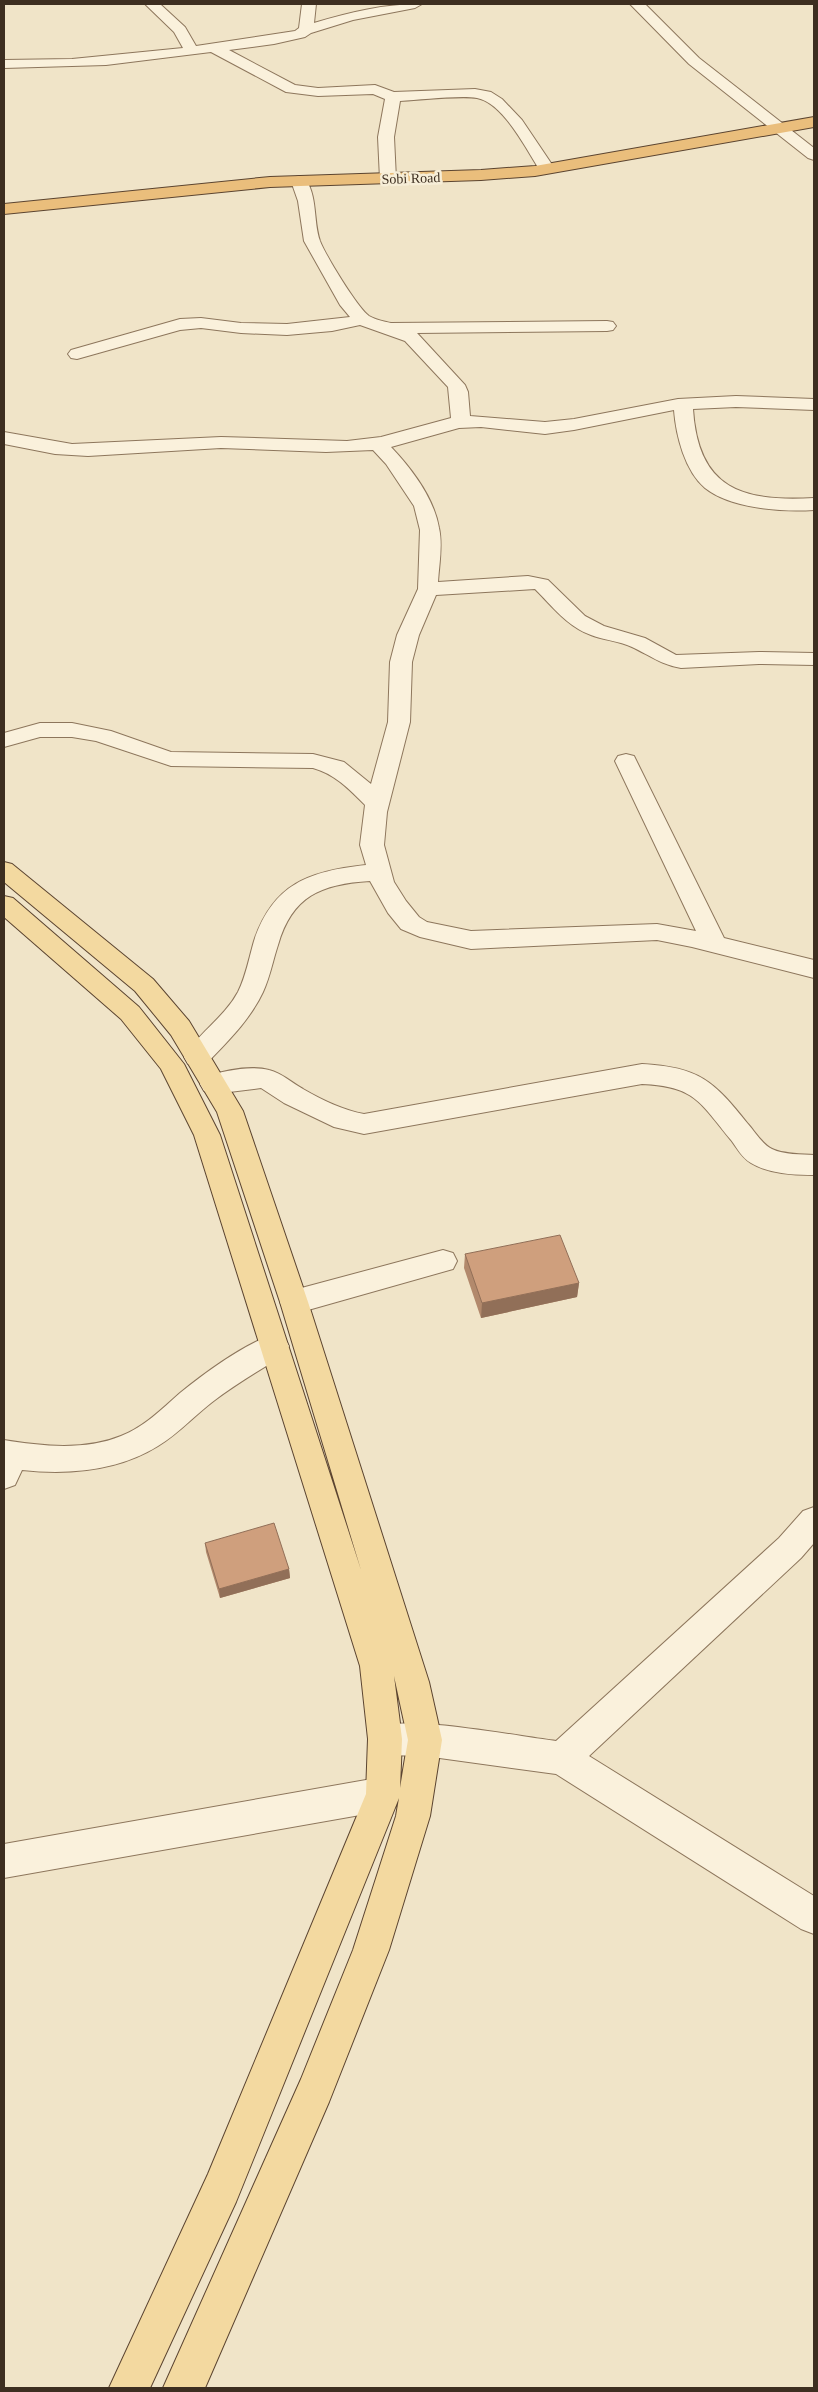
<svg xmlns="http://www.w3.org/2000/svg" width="818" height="2392" viewBox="0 0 818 2392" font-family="Georgia,serif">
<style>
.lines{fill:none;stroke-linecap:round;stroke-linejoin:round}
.minor-casing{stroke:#8d765c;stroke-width:2}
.primary-casing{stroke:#5b4430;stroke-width:2}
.trunk-casing{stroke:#5b4430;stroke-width:2}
.minor{fill:#faf1dc;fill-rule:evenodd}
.primary{fill:#f3d9a0;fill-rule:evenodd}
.trunk{fill:#eabe7c;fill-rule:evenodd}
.wall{fill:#b2896c}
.shaded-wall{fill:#916f58}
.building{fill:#cf9f7d;stroke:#916f58}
.labels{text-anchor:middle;stroke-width:5;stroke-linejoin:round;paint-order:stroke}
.far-street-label{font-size:14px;fill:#3d2e20;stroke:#f7eed8}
</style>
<rect width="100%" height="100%" fill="#f0e4c8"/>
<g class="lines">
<g class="minor-casing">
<path id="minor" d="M 145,4 L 160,4 L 185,27 L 196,46 L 295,31 L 299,28 L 302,4 L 316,4 L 314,23 C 350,12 384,4 422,4 L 415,8 L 353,20 L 311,33 L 305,37 L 274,44 L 229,50 L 295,85 L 318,88 L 375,85 L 394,92 L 475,89 L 491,92 L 502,99 L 522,120 L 555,169 L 553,172 L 541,172 C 527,151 504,103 477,98 C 460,95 420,100 400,101 L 394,137 L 396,179 L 394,182 L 382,182 L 380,179 L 378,137 L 385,99 L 373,94 L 318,96 L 286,92 L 211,52 L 106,65 L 4,68 L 4,60 L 72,59 L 183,48 L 174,32 Z
M 630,4 L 645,4 L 699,58 L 814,148 L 814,160 L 808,158 L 689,64 Z
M 299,176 L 305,178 C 318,197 313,221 320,241 C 326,256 357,307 369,316 C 376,320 383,321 391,323 L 607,321 L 613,322 L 616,326 L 613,330 L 607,331 L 417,333 L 465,385 L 468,392 L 470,416 L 545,422 L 574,419 L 678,399 L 736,396 L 814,399 L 814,410 L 736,407 L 693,409 C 698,489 742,502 814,498 L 814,510 C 783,512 731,509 705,488 C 685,471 676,436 674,410 L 574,430 L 545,434 L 481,427 L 459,428 L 391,447 C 411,468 434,498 439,528 C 443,545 439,565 438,582 L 528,576 L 548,580 L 585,616 L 604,626 L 645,638 L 676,655 L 759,652 L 814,653 L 814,665 L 759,664 L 681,668 C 662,665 649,655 632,647 C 619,641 604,640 591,635 C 568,627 552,606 535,589 L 436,595 L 419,635 L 412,662 L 410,722 L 387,812 L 384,845 L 394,882 L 406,901 L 419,917 L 427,922 L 471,931 L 657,924 L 696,931 L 615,761 L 618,756 L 626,754 L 634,756 L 724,938 L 814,960 L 814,978 L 692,947 L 657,940 L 471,949 L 420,937 L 401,929 L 388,913 L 370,881 C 321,884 292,896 278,945 C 273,960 270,977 263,992 C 250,1020 227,1042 206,1064 L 197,1066 L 188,1064 L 184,1057 C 198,1033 224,1018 238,992 C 246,976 249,958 254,941 C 273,884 309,871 366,865 L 360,845 L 365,805 C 349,789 335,774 313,768 L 171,766 L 96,741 L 72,737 L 40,737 L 4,747 L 4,733 L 40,723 L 72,723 L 111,731 L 171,752 L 313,754 L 344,762 L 371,784 L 388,722 L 390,662 L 397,635 L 418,589 L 420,530 L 414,506 L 386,464 L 373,450 L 326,452 L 221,448 L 88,456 L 55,454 L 4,444 L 4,432 L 72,444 L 221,437 L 347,441 L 381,437 L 451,418 L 448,387 L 405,341 L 360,325 L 332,331 L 287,335 L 241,333 L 201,328 L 180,330 L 77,359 L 71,358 L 68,354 L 71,350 L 180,319 L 201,318 L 241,323 L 287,324 L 350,317 L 340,305 L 304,241 L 298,201 L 291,181 L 293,178 Z
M 642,1064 C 699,1067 714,1081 748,1124 C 755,1132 762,1144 772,1149 C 784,1155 801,1154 814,1155 L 814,1175 C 794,1175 769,1174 751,1163 C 742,1158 737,1148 731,1140 C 700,1102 694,1086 642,1084 L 364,1134 L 334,1127 L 284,1103 L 261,1088 L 213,1094 L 204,1091 L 200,1084 L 204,1077 C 223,1071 250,1065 269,1070 C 282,1073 292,1083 303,1089 C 322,1100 343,1110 364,1114 Z
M 443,1250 L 453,1253 L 457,1261 L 453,1269 L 294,1314 L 284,1310 L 280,1302 L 284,1294 L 294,1290 Z
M 274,1334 L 284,1337 L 289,1346 L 284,1355 C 260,1370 234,1385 211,1403 C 193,1417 178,1434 158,1446 C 118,1471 68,1475 22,1470 L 15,1485 L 4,1489 L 4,1440 C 41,1446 85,1451 121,1436 C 144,1427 162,1409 180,1393 C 206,1372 243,1345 274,1334 Z
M 814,1507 L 814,1543 L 801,1558 L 589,1756 L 814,1896 L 814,1934 L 801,1929 L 556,1774 L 425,1756 L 385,1755 L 373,1750 L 368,1739 L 373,1728 C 408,1714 514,1736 556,1741 L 779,1538 L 803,1511 Z
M 383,1777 L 395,1782 L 400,1794 L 395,1806 L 383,1811 L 4,1878 L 4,1844 Z"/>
</g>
<g class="primary-casing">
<path id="primary" d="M 4,862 L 12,864 L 153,979 L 189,1021 L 243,1111 L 308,1302 L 429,1682 L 442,1740 L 430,1816 L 389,1950 L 329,2102 L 205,2388 L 163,2388 L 301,2079 L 353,1950 L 396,1816 L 399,1798 L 236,2202 L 150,2388 L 109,2388 L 208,2174 L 366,1794 L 368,1739 L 360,1666 L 194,1135 L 161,1069 L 121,1019 L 4,917 L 4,896 L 13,898 L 139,1007 L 184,1064 L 220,1135 L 361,1570 L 280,1302 L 217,1112 L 171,1035 L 135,991 L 4,882 ZM 394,1676 L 408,1740 L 400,1788 L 402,1739 Z"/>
</g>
<g class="trunk-casing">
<path id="trunk" d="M 814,117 L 814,127 L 535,176 L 481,180 L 270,187 L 4,214 L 4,204 L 270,177 L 481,170 L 535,166 Z"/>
</g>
<use href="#minor" class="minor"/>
<use href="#primary" class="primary"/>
<use href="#trunk" class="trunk"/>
</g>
<path class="wall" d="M 465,1254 L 579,1283 L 577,1297 L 481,1318 L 464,1268 Z
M 205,1543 L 289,1569 L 290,1578 L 220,1598 L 206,1552 Z"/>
<path class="shaded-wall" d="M 579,1283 L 577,1297 L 481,1318 L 482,1303 Z
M 289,1569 L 290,1578 L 220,1598 L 219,1589 Z"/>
<path class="building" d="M 560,1235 L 579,1283 L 482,1303 L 465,1254 Z
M 274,1523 L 289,1569 L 219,1589 L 205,1543 Z"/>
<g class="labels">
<g class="far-street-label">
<text transform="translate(411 178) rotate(-2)" y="5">Sobi Road</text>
</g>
</g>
<rect width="818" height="2392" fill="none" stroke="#3d2e20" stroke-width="10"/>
</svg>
